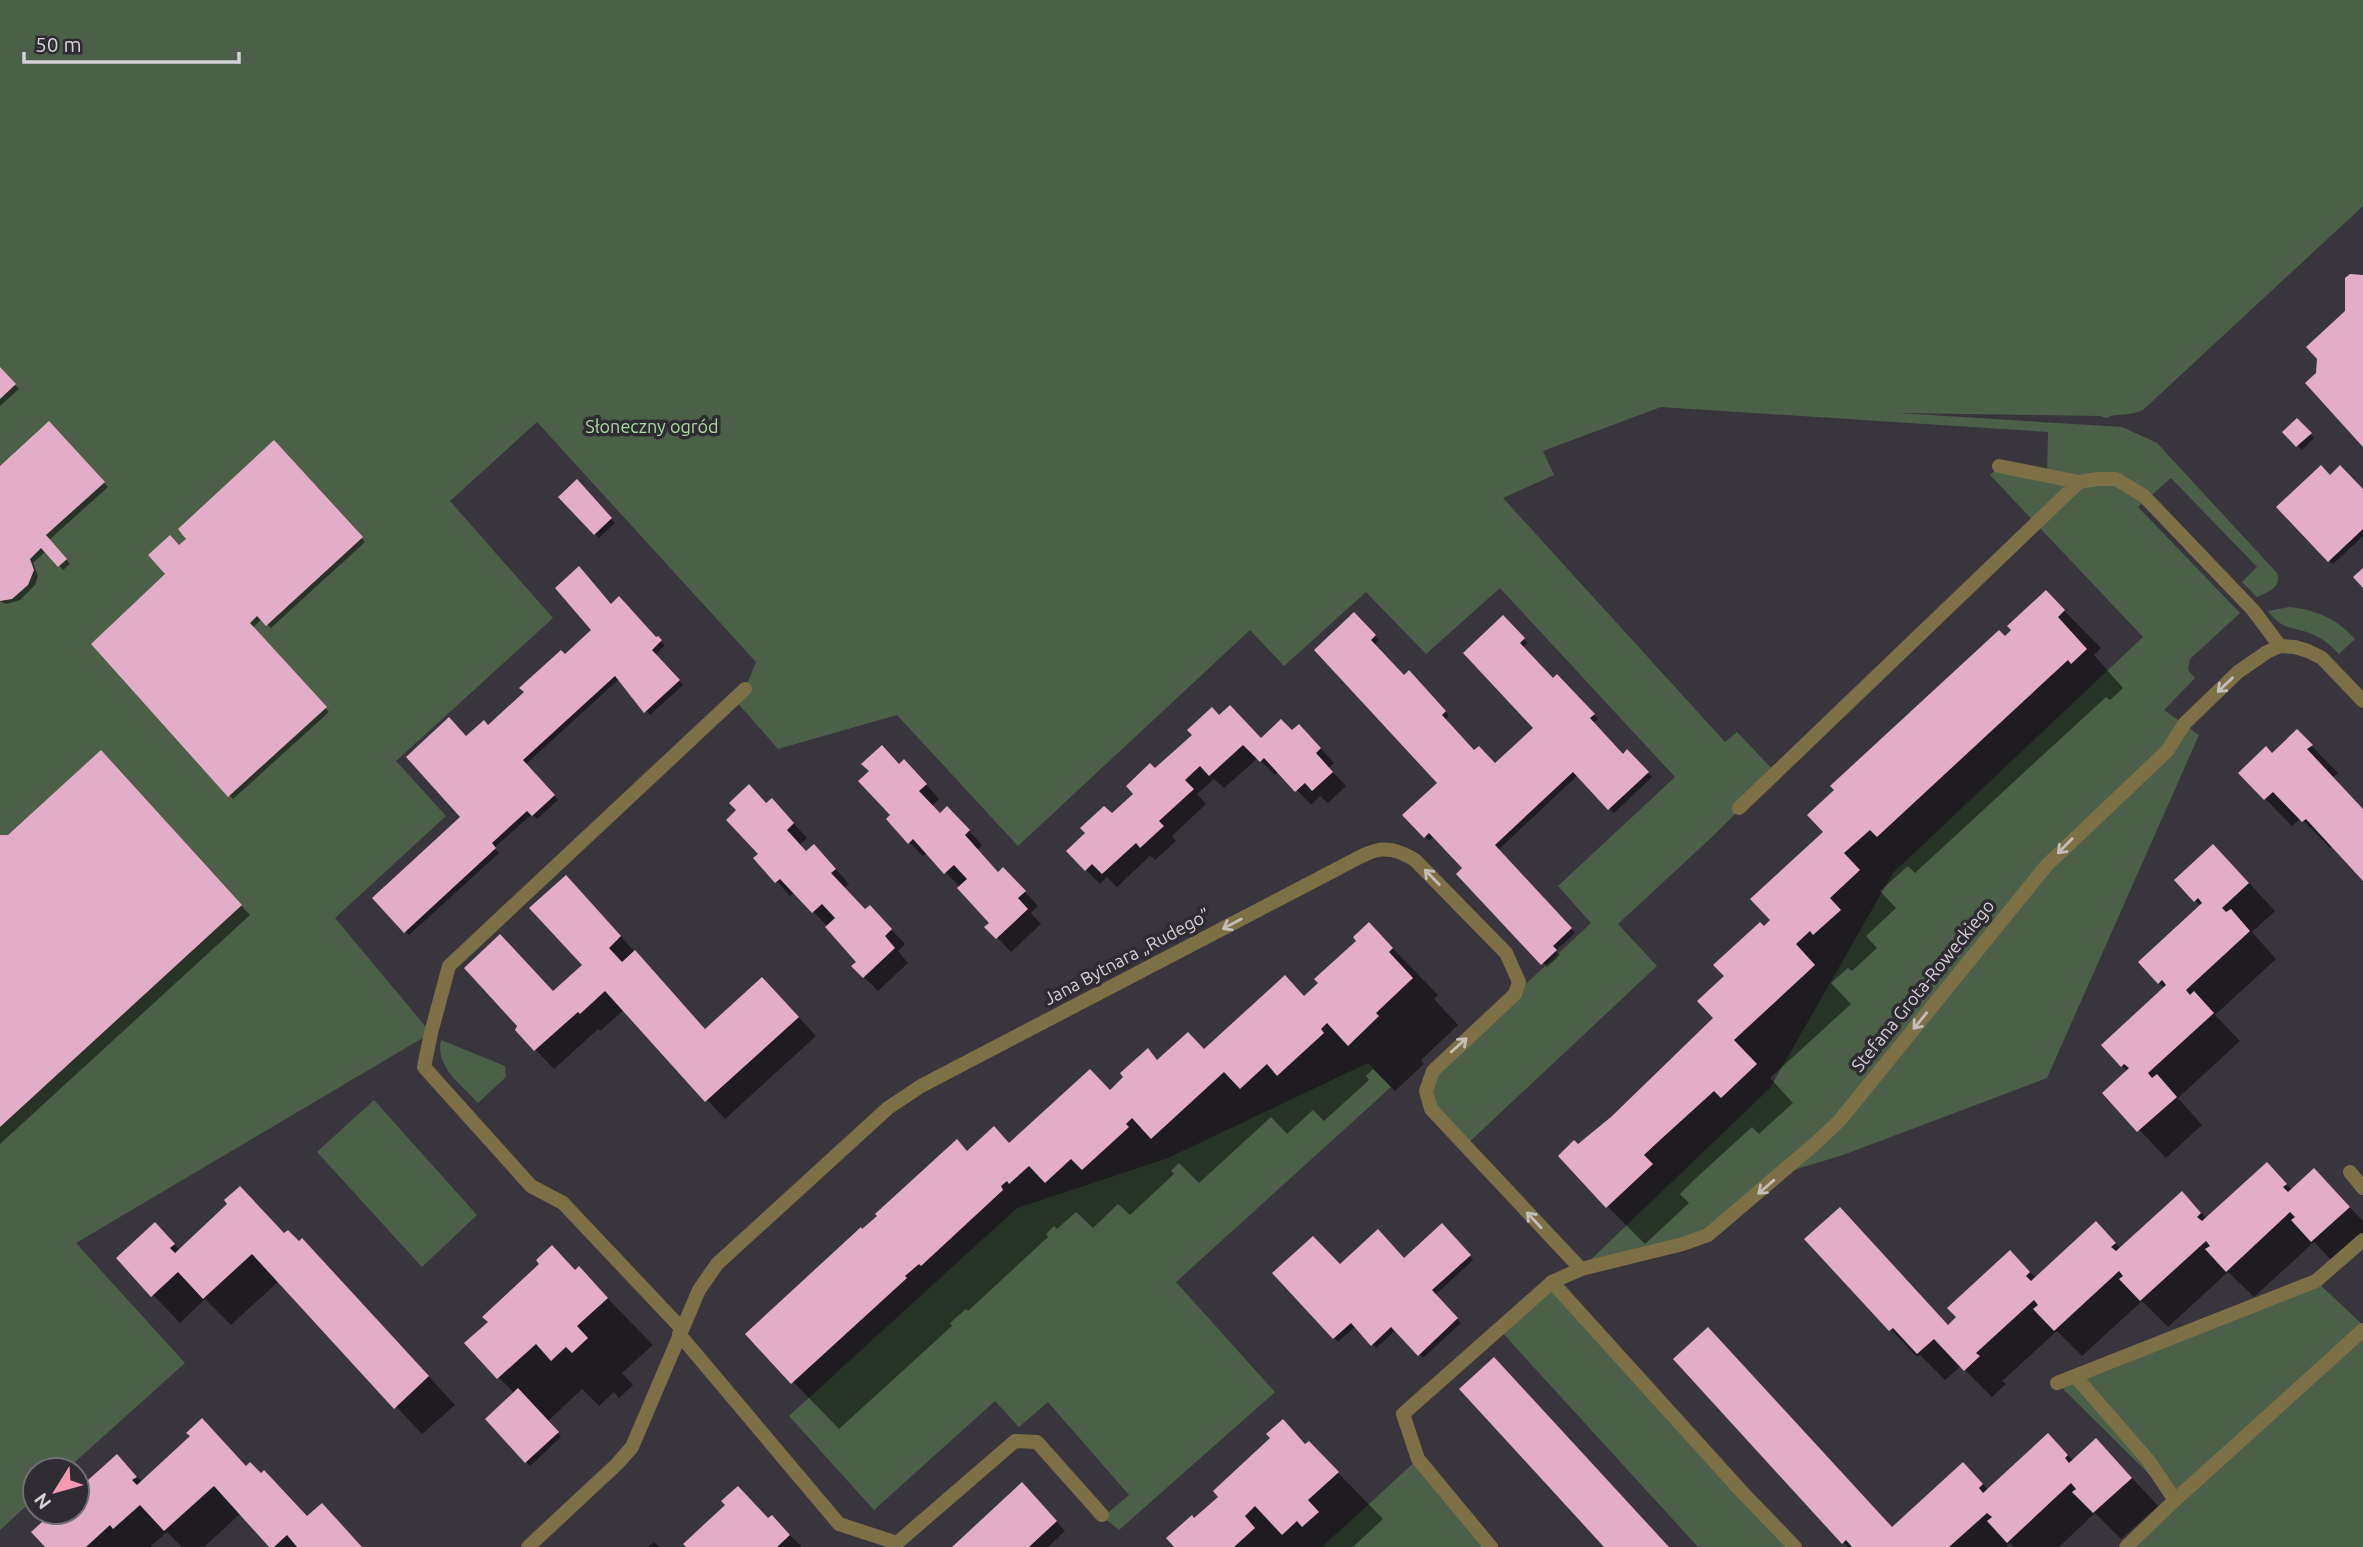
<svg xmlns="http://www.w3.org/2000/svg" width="2363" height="1547" viewBox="0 0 2363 1547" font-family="Ubuntu,sans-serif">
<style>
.green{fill:#4c6049}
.shadow{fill:#0007}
.building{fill:#e3adc8}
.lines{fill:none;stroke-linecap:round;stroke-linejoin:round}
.lane{stroke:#7d7047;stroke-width:14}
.street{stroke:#7d7047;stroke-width:14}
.oneway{stroke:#c3beba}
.labels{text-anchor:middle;stroke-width:7;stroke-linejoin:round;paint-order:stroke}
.park-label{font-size:18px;fill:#a7dd9e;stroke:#2f2b32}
.street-label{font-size:18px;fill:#d4d2d7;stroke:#2f2b32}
</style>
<rect width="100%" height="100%" fill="#39353d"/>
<path class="green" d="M 0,0 L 2363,0 L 2363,206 L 2143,410 C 2129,417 2118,412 2106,418 L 2100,416 L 1897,413 L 2122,427 L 2157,443 L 2277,573 C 2282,588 2268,592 2257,597 L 2242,582 L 2257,567 L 2171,478 L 2138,507 L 2240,613 L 2190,659 L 2188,670 L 2195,678 L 2164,710 L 2199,735 L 2047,1078 L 1843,1155 L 1780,1174 L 1708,1235 L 1581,1269 L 1770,1088 L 1893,873 L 2143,637 L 1990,475 L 1999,466 L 2047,476 L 2048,432 L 1661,407 L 1543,451 L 1554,475 L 1503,498 L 1725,742 L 1737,732 L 1776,773 L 1713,836 L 1618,924 L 1657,966 L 1465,1146 L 1431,1109 L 1433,1071 L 1591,923 L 1558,886 L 1675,777 L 1500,588 L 1426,654 L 1366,592 L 1284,666 L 1250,630 L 1018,846 L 897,715 L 778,749 L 734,699 L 745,689 L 756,662 L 537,422 L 450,501 L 553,618 L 396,761 L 446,816 L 335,918 L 431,1033 L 76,1243 L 185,1363 L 66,1470 L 35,1470 L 35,1498 L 0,1530 Z
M 2290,607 C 2317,610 2337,619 2355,639 L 2339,654 C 2331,646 2323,638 2312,634 C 2292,626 2283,631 2268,611 Z
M 441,1040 L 505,1066 L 506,1077 L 478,1103 C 461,1084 435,1067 441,1040 Z
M 1368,1063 L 1391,1087 L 1176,1282 L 1275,1392 L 1119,1530 L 1103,1517 L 1129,1495 L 1048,1402 L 1019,1427 L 995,1401 L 874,1510 L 789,1416 L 1017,1208 L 1168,1158 Z
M 374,1100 L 477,1215 L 422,1267 L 317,1152 Z
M 2316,1281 L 2363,1325 L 2363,1547 L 2126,1547 L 2175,1500 L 2057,1383 Z
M 1552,1282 L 1795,1547 L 1698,1547 L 1499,1329 Z
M 1418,1459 L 1491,1547 L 1322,1547 Z"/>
<path class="shadow" d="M 0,369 L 19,389 L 0,406 Z
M 2297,421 L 2314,438 L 2302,450 L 2285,432 Z
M 49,423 L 108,487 L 49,540 L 70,564 L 63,570 L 46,551 L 33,563 L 38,576 L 35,585 L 20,600 L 6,604 L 0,601 L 0,468 Z
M 274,442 L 365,542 L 271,628 L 262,619 L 252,628 L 329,712 L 233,799 L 93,644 L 168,574 L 179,547 Z
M 2331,477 L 2363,491 L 2363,536 L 2333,564 L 2279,507 Z
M 577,482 L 615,523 L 599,538 L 561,497 Z
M 2046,592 L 2101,648 L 2094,655 L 2123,688 L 2110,700 L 2106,697 L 1915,873 L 1908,866 L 1880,891 L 1896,908 L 1866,936 L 1877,948 L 1852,971 L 1848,968 L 1831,983 L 1851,1004 L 1770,1078 L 1793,1103 L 1759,1134 L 1752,1127 L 1696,1178 L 1680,1194 L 1689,1203 L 1645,1244 L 1607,1206 L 1578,1146 L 1613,1118 L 1716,1018 L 1726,977 L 1772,920 L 1825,832 Z
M 611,606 L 665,645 L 655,655 L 683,685 L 650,715 L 619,679 L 525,765 L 558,800 L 537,819 L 532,814 L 494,848 L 499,853 L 409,935 L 374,898 L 463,817 L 467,738 L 489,727 L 565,657 L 593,631 Z
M 1354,615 L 1379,640 L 1374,645 L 1404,677 L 1409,673 L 1449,716 L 1444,720 L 1474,753 L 1495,766 L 1536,729 L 1503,618 L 1527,643 L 1523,648 L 1553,680 L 1557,676 L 1598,719 L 1593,723 L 1623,756 L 1627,752 L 1652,777 L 1614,813 L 1578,775 L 1498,850 L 1575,933 L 1555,951 L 1560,955 L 1547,967 L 1459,874 L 1465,869 L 1434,836 L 1429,841 L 1405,815 L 1440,783 Z
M 1219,717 L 1261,740 L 1292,732 L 1313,740 L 1334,763 L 1329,768 L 1346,786 L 1328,803 L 1320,796 L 1311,805 L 1279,771 L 1275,775 L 1258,758 L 1224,788 L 1214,779 L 1197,794 L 1206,804 L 1172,836 L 1176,841 L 1155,860 L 1150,856 L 1117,887 L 1107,877 L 1100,884 L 1086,870 L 1111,815 L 1136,794 L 1155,771 Z
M 2297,731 L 2338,773 L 2333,777 L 2363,810 L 2363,879 L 2333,845 L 2330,848 L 2301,818 L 2292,826 L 2240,773 L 2272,755 Z
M 110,761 L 250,915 L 0,1144 L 0,837 L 9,837 Z
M 900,765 L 918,775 L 939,799 L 932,806 L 940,815 L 961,822 L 982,845 L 977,850 L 999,873 L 1017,883 L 1038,906 L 1031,913 L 1041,924 L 1011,952 L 987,927 L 992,923 L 960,887 L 927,853 L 923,856 L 909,842 L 892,815 Z
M 767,804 L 785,814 L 807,838 L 799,845 L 807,853 L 828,860 L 849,884 L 844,888 L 865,911 L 883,921 L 905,944 L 898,951 L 908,963 L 878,991 L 864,977 L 859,962 L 828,927 L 795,892 L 790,896 L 756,858 L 760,854 Z
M 2240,873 L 2275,911 L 2252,932 L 2276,959 L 2215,1015 L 2240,1041 L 2178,1098 L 2202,1125 L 2166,1158 L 2105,1093 L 2128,1072 L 2103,1045 L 2165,989 L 2140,962 L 2201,906 L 2176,880 Z
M 584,896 L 706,1030 L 781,998 L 816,1036 L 725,1119 L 624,1010 L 600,1031 L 598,1029 L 554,1069 L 517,1030 L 584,965 Z
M 1369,924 L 1438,995 L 1434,999 L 1458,1025 L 1421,1060 L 1424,1064 L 1395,1091 L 1373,1069 L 1366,1076 L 1369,1080 L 1324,1121 L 1313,1110 L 1287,1134 L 1271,1117 L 1199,1183 L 1179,1163 L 1171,1171 L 1174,1174 L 1130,1215 L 1118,1204 L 1093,1228 L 1076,1212 L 1057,1229 L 1054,1226 L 1046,1234 L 1048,1237 L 968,1311 L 966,1309 L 950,1323 L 952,1326 L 839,1429 L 747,1334 L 862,1231 L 968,1152 L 1010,1145 L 1110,1092 L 1126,1077 L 1158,1061 L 1204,1051 L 1304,998 L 1359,941 Z
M 2267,1164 L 2292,1190 L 2314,1170 L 2363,1221 L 2363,1247 L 2339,1268 L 2314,1242 L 2254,1297 L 2228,1272 L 2168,1327 L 2142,1301 L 2082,1356 L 2057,1331 L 2002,1381 L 2006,1384 L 1992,1397 L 1961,1366 L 1945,1380 L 1920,1355 L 1917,1357 L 1807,1239 L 1949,1326 L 2010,1253 L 2036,1278 L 2096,1223 L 2121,1249 L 2182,1193 L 2207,1219 Z
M 240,1188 L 285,1234 L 299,1244 L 302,1241 L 329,1268 L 455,1405 L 422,1434 L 279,1281 L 231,1325 L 205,1299 L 180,1323 L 118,1258 L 155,1225 L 180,1250 L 230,1204 Z
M 1442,1225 L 1473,1260 L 1435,1295 L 1461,1323 L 1423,1358 L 1396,1330 L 1376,1348 L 1356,1326 L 1338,1342 L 1275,1273 L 1404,1260 Z
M 579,1269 L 653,1345 L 622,1373 L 633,1385 L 619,1398 L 614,1392 L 599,1406 L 582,1389 L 547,1422 L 561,1437 L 530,1466 L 487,1420 L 515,1394 L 467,1344 Z
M 1708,1329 L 1893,1529 L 1963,1465 L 1989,1490 L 2048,1435 L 2074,1461 L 2123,1468 L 2158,1506 L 2121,1539 L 2095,1513 L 2059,1547 L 2014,1547 L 2010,1543 L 2006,1547 L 1848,1547 L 1675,1359 Z
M 202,1420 L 247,1467 L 308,1518 L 322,1505 L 362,1547 L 272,1547 L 241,1513 L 204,1547 L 182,1547 L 167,1532 L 150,1547 L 47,1547 L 56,1512 L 77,1512 L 77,1493 L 117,1456 L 142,1482 L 192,1437 Z
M 1283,1422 L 1307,1445 L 1309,1443 L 1383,1519 L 1353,1547 L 1175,1547 L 1195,1520 L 1220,1497 L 1272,1438 Z
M 1031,1493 L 1065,1531 L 1048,1547 L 954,1547 Z
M 772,1517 L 802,1547 L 689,1547 L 769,1519 Z
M 654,1542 L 659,1547 L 648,1547 Z"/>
<path class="building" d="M 2350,274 L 2363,275 L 2363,447 L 2305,383 L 2316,373 L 2317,359 L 2306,347 L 2345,311 L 2345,278 Z
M 0,367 L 16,384 L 0,399 Z
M 2297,418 L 2312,433 L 2296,447 L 2282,432 Z
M 49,421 L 105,482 L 46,535 L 67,559 L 58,567 L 41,548 L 30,559 L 34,570 L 28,585 L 12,599 L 0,601 L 0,466 Z
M 274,440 L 363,537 L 266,626 L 257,616 L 250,623 L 327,707 L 228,797 L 91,644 L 165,574 L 148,555 L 170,535 L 179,545 L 186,539 L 178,529 Z
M 2321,465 L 2330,475 L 2340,465 L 2363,489 L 2363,529 L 2328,562 L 2276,507 Z
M 577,479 L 612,518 L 594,535 L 558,497 Z
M 579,566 L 611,604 L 619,596 L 656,637 L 658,636 L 662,640 L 652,650 L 680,680 L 644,713 L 615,676 L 523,760 L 555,795 L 532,816 L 527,811 L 492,843 L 496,848 L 404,933 L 372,898 L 460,817 L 406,757 L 449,717 L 466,736 L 484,720 L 488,725 L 524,692 L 519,688 L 561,650 L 565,654 L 591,630 L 555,588 Z
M 2363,568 L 2363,588 L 2353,577 Z
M 2046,590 L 2065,610 L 2058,617 L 2087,649 L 2071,664 L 2068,660 L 1877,837 L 1870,830 L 1844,853 L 1860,870 L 1830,898 L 1841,910 L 1813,935 L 1810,931 L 1796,944 L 1815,965 L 1734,1040 L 1757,1064 L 1721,1098 L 1714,1091 L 1659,1141 L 1644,1155 L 1653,1164 L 1606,1208 L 1558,1156 L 1574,1140 L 1578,1144 L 1611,1117 L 1713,1018 L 1697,1001 L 1724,976 L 1713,965 L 1760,922 L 1764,926 L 1770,920 L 1750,899 L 1823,832 L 1807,815 L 1834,790 L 1830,786 L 1999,630 L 2005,636 L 2011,630 L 2007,626 Z
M 1354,612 L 1376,635 L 1371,640 L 1404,675 L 1409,670 L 1446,711 L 1442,715 L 1474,750 L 1479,746 L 1495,763 L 1533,728 L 1463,653 L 1503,615 L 1525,638 L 1520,643 L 1553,678 L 1557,674 L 1595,714 L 1590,718 L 1623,754 L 1627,749 L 1649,772 L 1608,810 L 1573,772 L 1495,845 L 1572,928 L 1553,946 L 1557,950 L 1541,965 L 1456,874 L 1462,868 L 1429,833 L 1424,838 L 1402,815 L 1437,783 L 1314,650 Z
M 1230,705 L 1261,738 L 1281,719 L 1292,730 L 1299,724 L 1321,748 L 1316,753 L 1333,772 L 1312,791 L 1305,783 L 1295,792 L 1264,758 L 1260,762 L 1243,745 L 1209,776 L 1200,766 L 1185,780 L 1194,789 L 1159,821 L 1164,826 L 1140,848 L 1136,843 L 1102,874 L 1092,864 L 1085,871 L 1066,851 L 1085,833 L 1080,828 L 1104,806 L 1112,813 L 1133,794 L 1126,786 L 1150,763 L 1155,768 L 1192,735 L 1187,730 L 1212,707 L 1219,715 Z
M 2297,729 L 2313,745 L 2307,749 L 2363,809 L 2363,881 L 2306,819 L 2302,822 L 2273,792 L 2264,800 L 2238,773 L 2266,746 L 2272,753 Z
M 882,745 L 899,764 L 904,759 L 927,784 L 919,791 L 940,813 L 947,806 L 970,830 L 965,835 L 998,872 L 1003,867 L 1026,891 L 1018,898 L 1028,909 L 996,939 L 984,927 L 989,923 L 957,888 L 967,879 L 954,865 L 944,874 L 913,839 L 908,844 L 886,819 L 890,815 L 858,781 L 869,771 L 861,764 Z
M 101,750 L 242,905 L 0,1127 L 0,835 L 8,835 Z
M 749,784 L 766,803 L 772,798 L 794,823 L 787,830 L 806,851 L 814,844 L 836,869 L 831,873 L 865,909 L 870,905 L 892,929 L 885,936 L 895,948 L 863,978 L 851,966 L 856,962 L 825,927 L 835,918 L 822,904 L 812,913 L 780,879 L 775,883 L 753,858 L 758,854 L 726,820 L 736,810 L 729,803 Z
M 2213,844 L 2249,883 L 2222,908 L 2226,912 L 2231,909 L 2250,931 L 2186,990 L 2190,995 L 2194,991 L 2214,1013 L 2148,1073 L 2152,1078 L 2157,1074 L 2177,1097 L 2137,1132 L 2102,1093 L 2129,1068 L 2124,1064 L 2121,1067 L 2101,1045 L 2166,985 L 2162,980 L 2158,984 L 2138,962 L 2202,903 L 2198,898 L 2194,902 L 2174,880 Z
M 566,875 L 621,936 L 609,948 L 622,962 L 635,950 L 705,1029 L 762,977 L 799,1017 L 705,1102 L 605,991 L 580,1014 L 578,1012 L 534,1051 L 515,1030 L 517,1026 L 464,968 L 500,934 L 553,991 L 582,965 L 529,908 Z
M 1369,922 L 1393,948 L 1389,952 L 1413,978 L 1376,1013 L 1379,1016 L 1348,1046 L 1327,1023 L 1321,1029 L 1324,1033 L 1277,1076 L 1267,1064 L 1240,1089 L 1224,1072 L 1151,1139 L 1132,1118 L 1126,1124 L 1129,1127 L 1082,1170 L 1071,1159 L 1045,1183 L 1029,1166 L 1009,1184 L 1007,1181 L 1001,1186 L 1003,1190 L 921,1266 L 919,1264 L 905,1276 L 907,1278 L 791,1384 L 745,1334 L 861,1227 L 862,1229 L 877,1216 L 875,1214 L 957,1139 L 967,1151 L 994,1126 L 1009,1143 L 1090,1069 L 1110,1090 L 1123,1077 L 1120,1073 L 1148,1048 L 1157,1060 L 1188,1032 L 1204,1049 L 1285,975 L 1304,996 L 1318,983 L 1314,979 L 1356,941 L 1353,937 Z
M 2267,1162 L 2287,1184 L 2283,1187 L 2288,1192 L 2314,1168 L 2350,1207 L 2311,1242 L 2291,1220 L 2295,1217 L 2290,1212 L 2226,1272 L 2205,1249 L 2210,1246 L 2206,1241 L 2140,1301 L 2119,1279 L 2123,1276 L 2119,1271 L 2054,1331 L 2033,1309 L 2038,1305 L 2034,1300 L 1976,1353 L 1980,1356 L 1964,1371 L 1934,1339 L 1917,1354 L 1893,1328 L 1889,1331 L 1804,1239 L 1840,1207 L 1948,1325 L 1956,1317 L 1947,1308 L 2010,1250 L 2030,1272 L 2026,1276 L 2031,1281 L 2096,1221 L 2116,1243 L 2111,1247 L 2116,1251 L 2182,1191 L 2201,1213 L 2197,1217 L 2202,1221 Z
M 240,1186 L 284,1233 L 288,1230 L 299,1241 L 302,1238 L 429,1376 L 394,1409 L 252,1254 L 203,1299 L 178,1272 L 151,1297 L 116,1258 L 155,1222 L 175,1244 L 170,1248 L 175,1253 L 227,1204 L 224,1200 Z
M 1442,1223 L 1471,1255 L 1432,1290 L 1458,1318 L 1418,1356 L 1391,1327 L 1371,1346 L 1351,1323 L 1333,1339 L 1272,1273 L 1313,1236 L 1340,1264 L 1378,1229 L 1404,1258 Z
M 552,1245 L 575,1270 L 579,1266 L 608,1298 L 577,1326 L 588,1338 L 572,1353 L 566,1347 L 551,1361 L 536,1344 L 497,1379 L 464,1343 L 488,1322 L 482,1317 L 539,1264 L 536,1260 Z
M 1708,1327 L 1892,1527 L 1963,1462 L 1983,1484 L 1979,1488 L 1983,1493 L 2048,1433 L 2068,1455 L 2065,1458 L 2069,1463 L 2096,1438 L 2132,1478 L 2093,1513 L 2072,1492 L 2076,1489 L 2071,1483 L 2007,1543 L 1987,1521 L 1992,1517 L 1987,1513 L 1949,1547 L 1852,1547 L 1846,1540 L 1842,1544 L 1673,1359 Z
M 1494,1357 L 1669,1547 L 1604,1547 L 1459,1389 Z
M 518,1388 L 559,1432 L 525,1463 L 485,1419 Z
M 202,1418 L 246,1466 L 250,1462 L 261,1473 L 264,1470 L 307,1516 L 322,1503 L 362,1547 L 297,1547 L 287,1535 L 274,1547 L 269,1547 L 214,1486 L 164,1531 L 140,1505 L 113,1529 L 110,1525 L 86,1547 L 45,1547 L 31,1532 L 53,1512 L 77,1512 L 77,1490 L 117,1454 L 137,1477 L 132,1480 L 137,1485 L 190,1436 L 186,1433 Z
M 1283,1419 L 1305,1444 L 1309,1441 L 1339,1472 L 1308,1500 L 1319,1512 L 1302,1527 L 1297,1521 L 1282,1535 L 1255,1506 L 1245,1516 L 1255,1528 L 1234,1547 L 1174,1547 L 1166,1538 L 1192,1515 L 1194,1518 L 1218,1497 L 1213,1491 L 1270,1438 L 1266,1434 Z
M 1022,1482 L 1057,1521 L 1029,1547 L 952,1547 Z
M 738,1486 L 768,1518 L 772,1515 L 790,1535 L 777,1547 L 686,1547 L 683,1544 L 725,1505 L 721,1501 Z"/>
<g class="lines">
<path class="lane" d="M 2350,1172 L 2363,1188
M 1552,1282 L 1743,1493 L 1795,1547
M 681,1328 L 563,1203 L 531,1186 L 424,1067 L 431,1033 L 449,966 L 745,689
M 679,1334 L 839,1524 L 897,1543 L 1015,1441 L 1037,1442 L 1102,1515
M 2075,1376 L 2148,1460 L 2175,1500
M 2057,1383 L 2316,1281 L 2363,1240
M 2126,1547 L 2175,1500 L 2363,1330"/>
<path class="street" d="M 1999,466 L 2079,482
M 1739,808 L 2079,482 L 2098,479 L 2116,479 L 2144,496 L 2253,610 L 2280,646
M 528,1547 L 617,1464 L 632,1447 L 699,1290 L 717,1264 L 888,1108 L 921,1086 L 1337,869 C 1369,853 1382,839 1415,860 L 1506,953 L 1519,982 L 1515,994 L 1433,1071 L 1426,1091 L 1431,1109 L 1581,1269
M 1491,1547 L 1418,1459 L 1403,1414 L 1552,1282 L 1581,1269 L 1683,1244 L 1708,1235 L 1817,1142 L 1840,1120 L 2047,865 L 2167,751 L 2185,723 L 2238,672 L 2267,652 L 2280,646 L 2295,647 L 2308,651 L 2322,658 L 2363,701"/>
</g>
<defs><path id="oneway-shaft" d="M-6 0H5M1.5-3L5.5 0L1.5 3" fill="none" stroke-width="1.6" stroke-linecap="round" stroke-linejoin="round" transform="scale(1.75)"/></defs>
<g class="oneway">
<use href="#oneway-shaft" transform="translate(2225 685) rotate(136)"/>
<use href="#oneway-shaft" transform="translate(2065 846) rotate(134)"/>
<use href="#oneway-shaft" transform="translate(1432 877) rotate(-134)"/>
<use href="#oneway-shaft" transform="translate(1232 924) rotate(152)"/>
<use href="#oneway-shaft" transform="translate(1920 1021) rotate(129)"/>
<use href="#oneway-shaft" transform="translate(1459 1045) rotate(-42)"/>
<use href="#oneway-shaft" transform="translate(1766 1187) rotate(139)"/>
<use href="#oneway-shaft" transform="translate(1534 1220) rotate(-133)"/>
</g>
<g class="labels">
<g class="park-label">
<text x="652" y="433">Słoneczny ogród</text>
</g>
<g class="street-label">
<text transform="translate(1127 957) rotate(-28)" y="6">Jana Bytnara „Rudego”</text>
<text transform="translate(1923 986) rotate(-51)" y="6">Stefana Grota-Roweckiego</text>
</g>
</g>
<g transform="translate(56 1491) rotate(233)"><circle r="33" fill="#2f2b32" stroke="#716e74" stroke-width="2"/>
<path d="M0-5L12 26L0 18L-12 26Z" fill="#f19ab1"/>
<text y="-10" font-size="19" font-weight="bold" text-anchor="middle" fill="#d4d2d7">N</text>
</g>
<path d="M24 52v10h215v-10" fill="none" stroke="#d4d2d7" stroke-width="3.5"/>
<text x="35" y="52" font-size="21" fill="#d4d2d7" stroke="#2f2b32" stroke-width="5" paint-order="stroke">50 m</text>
</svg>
